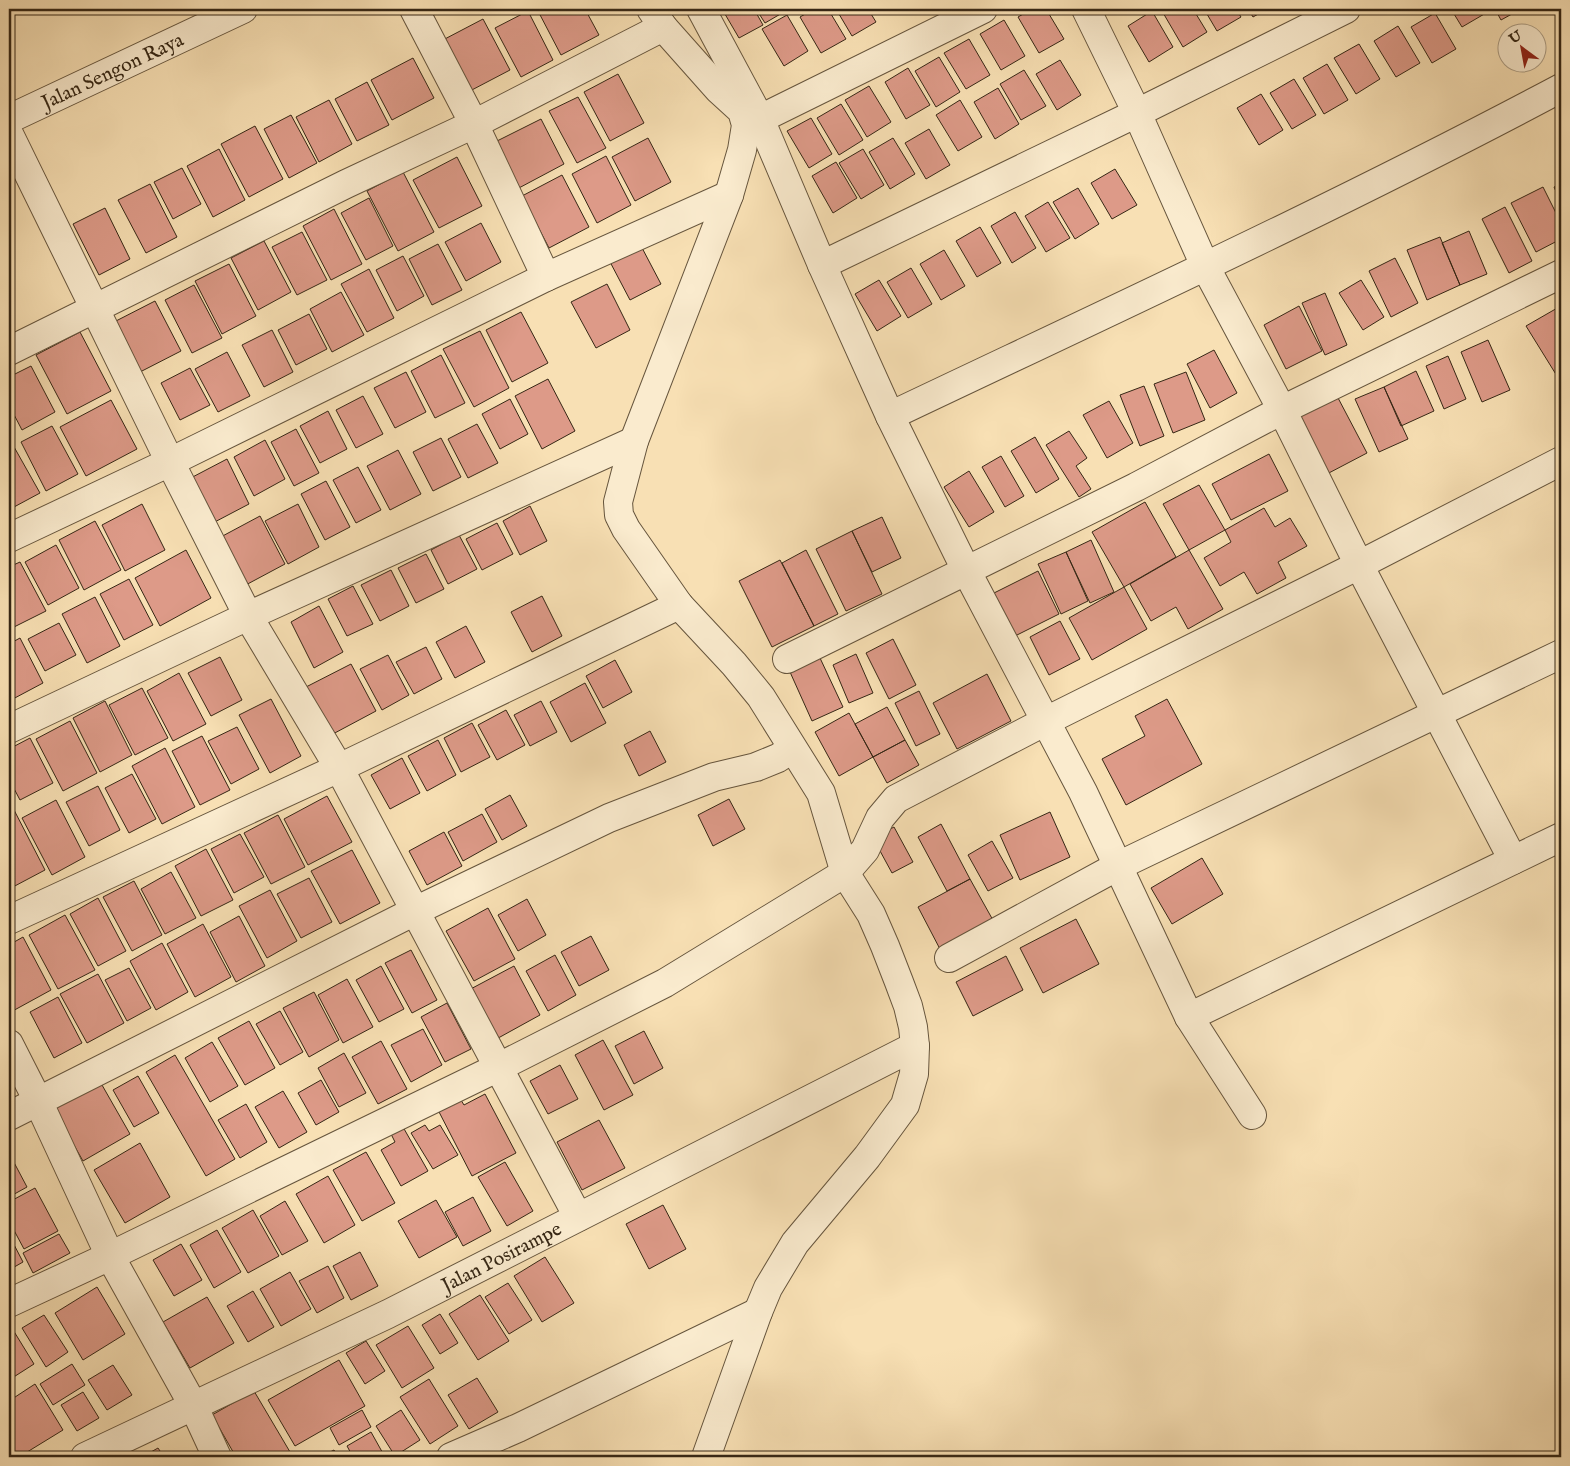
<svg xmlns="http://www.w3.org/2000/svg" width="1570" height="1466" viewBox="0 0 1570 1466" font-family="'IM FELL English',serif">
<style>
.building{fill:#dd9a88;stroke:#362715}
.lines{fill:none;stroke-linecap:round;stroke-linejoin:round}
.minor-casing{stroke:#66553d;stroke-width:30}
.minor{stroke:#faebce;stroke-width:28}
.labels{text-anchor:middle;stroke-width:4;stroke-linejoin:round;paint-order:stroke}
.street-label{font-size:20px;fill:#362715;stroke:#faebce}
</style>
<rect width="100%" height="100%" fill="#f8e0b4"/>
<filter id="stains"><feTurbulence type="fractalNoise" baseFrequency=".004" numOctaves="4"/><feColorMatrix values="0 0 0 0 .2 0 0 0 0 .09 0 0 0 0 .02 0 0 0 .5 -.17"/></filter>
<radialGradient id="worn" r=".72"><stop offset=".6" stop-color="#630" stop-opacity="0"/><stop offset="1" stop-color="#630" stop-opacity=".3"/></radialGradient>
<path class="building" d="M 543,9 L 585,9 L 599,35 L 561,55 L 538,11 Z
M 722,9 L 754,9 L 763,25 L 739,38 Z
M 756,9 L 789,9 L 765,23 Z
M 814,9 L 828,9 L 846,39 L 821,53 L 800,17 Z
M 836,9 L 868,9 L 876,22 L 852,36 Z
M 1032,9 L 1046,9 L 1064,39 L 1039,53 L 1018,17 Z
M 1166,9 L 1193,9 L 1207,32 L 1183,47 L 1162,11 Z
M 1204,9 L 1236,9 L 1241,17 L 1217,31 Z
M 1248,9 L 1267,9 L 1253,17 Z
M 1451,9 L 1483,9 L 1486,13 L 1462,27 Z
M 1495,9 L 1521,9 L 1501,20 Z
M 528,11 L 553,60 L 521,77 L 495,28 Z
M 1152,11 L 1173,47 L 1149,62 L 1128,26 Z
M 1435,13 L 1456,49 L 1432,63 L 1411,27 Z
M 787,15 L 808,51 L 784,66 L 762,29 Z
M 483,19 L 510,70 L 468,92 L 441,41 Z
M 1004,20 L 1025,56 L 1001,70 L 980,34 Z
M 1398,26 L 1420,63 L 1396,77 L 1374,41 Z
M 969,39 L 990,75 L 966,89 L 944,53 Z
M 1359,44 L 1380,79 L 1356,94 L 1334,58 Z
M 939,57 L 960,92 L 936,107 L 915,71 Z
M 413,58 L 434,98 L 392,120 L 371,80 Z
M 1060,60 L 1081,95 L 1057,110 L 1036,74 Z
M 1327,64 L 1348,100 L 1324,114 L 1303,78 Z
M 908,68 L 930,105 L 906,119 L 885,82 Z
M 1024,70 L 1046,106 L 1021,120 L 1000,84 Z
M 618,74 L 644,123 L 610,141 L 584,92 Z
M 1294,79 L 1316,115 L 1292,129 L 1270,93 Z
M 367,82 L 389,125 L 357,141 L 335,99 Z
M 869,86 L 891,122 L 867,137 L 845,100 Z
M 998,88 L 1019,124 L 995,139 L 974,102 Z
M 1261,94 L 1283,130 L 1259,145 L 1237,108 Z
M 578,97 L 606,148 L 577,163 L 549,111 Z
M 329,100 L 352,144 L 319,162 L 296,117 Z
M 960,100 L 982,137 L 958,151 L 936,115 Z
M 841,104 L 863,140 L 839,155 L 817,118 Z
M 291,115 L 317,163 L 289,178 L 264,129 Z
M 811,118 L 832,154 L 809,168 L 787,131 Z
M 541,119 L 564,164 L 517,189 L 493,143 Z
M 255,126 L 283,179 L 249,197 L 221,144 Z
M 929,129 L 950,165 L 926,179 L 905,143 Z
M 648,138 L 671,182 L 635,201 L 612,157 Z
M 893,138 L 915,174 L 890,189 L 869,152 Z
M 219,149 L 245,200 L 213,217 L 187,166 Z
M 863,149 L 884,185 L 861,199 L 839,163 Z
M 606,156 L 631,205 L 597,223 L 572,174 Z
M 457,157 L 482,206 L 439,228 L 413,180 Z
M 836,162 L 857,198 L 833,213 L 812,176 Z
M 182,168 L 201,204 L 173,219 L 154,182 Z
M 1115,169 L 1137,205 L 1112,219 L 1091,183 Z
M 403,172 L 434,232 L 398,251 L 367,191 Z
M 562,175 L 589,227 L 549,248 L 522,196 Z
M 150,184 L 177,237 L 146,253 L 118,200 Z
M 1561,184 L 1561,203 L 1554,187 Z
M 1543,187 L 1561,223 L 1561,239 L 1536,252 L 1511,203 Z
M 1078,188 L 1099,224 L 1075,239 L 1053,202 Z
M 369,198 L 393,246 L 366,260 L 341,213 Z
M 1048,202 L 1070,238 L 1046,252 L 1025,216 Z
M 1505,207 L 1532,261 L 1509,273 L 1482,219 Z
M 105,208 L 130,259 L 99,275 L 73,224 Z
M 334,209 L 362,264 L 331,280 L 303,226 Z
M 1015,212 L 1036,248 L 1012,263 L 991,226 Z
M 481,223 L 501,262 L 466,281 L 445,242 Z
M 980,227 L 1001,263 L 977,277 L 956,241 Z
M 1469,231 L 1487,274 L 1460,285 L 1442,243 Z
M 302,232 L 327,280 L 297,295 L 272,247 Z
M 1440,237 L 1460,285 L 1427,300 L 1407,250 Z
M 264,241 L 291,292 L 258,310 L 231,258 Z
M 438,244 L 462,290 L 432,305 L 409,259 Z
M 640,244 L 661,284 L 630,300 L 609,260 Z
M 944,250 L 965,286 L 941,300 L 920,264 Z
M 403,256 L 424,296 L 397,311 L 376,270 Z
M 1395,258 L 1418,303 L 1391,317 L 1369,271 Z
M 229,264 L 256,316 L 222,334 L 195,281 Z
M 911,268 L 932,304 L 908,318 L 887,282 Z
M 369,269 L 394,318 L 367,332 L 341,284 Z
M 879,280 L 901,316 L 877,331 L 855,294 Z
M 1361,280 L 1384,317 L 1363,330 L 1339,293 Z
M 607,284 L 630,330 L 596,348 L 571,302 Z
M 194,285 L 222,338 L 192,353 L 165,300 Z
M 341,292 L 364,335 L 332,352 L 310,309 Z
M 1325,293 L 1347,345 L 1325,355 L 1302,303 Z
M 155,301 L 181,351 L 140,372 L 114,322 Z
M 1299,306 L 1322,351 L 1286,369 L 1264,325 Z
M 1559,307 L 1561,310 L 1561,374 L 1557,376 L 1526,326 Z
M 521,312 L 548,363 L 512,382 L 486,330 Z
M 309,314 L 327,349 L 296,365 L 278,330 Z
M 272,330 L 293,372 L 264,387 L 242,345 Z
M 480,331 L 509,388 L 474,407 L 443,349 Z
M 80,332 L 111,391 L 67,414 L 36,355 Z
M 1488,340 L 1510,390 L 1482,402 L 1461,352 Z
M 1214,350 L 1237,393 L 1210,408 L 1187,364 Z
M 227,352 L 250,396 L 218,412 L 195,369 Z
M 441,355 L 465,403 L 435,418 L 411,371 Z
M 1448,356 L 1466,399 L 1444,409 L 1426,366 Z
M 31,366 L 55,412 L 22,430 L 9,405 L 9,377 Z
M 190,368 L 210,405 L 180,420 L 161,383 Z
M 1416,371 L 1434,411 L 1401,426 L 1384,387 Z
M 406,372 L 426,412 L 395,428 L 374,388 Z
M 1186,372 L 1205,420 L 1173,433 L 1154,384 Z
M 548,379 L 575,431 L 542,449 L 515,396 Z
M 1144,386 L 1164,436 L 1140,446 L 1120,395 Z
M 1384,387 L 1408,439 L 1379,452 L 1355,399 Z
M 363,396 L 383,434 L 356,448 L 336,410 Z
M 1337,396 L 1367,453 L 1325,475 L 1296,417 Z
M 510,399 L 528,434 L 500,449 L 482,414 Z
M 111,400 L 137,449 L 86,476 L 60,427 Z
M 1109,401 L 1133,443 L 1107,458 L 1083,415 Z
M 328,411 L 347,449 L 320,463 L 300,426 Z
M 477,424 L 498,463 L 468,478 L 448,439 Z
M 52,426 L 78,474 L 46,491 L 21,442 Z
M 296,429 L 319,473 L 294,486 L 271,442 Z
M 1069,431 L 1087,458 L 1076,466 L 1091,489 L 1079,497 L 1046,445 Z
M 1035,437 L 1059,479 L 1036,493 L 1011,451 Z
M 9,438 L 40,493 L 14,507 L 9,498 Z
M 441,438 L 461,477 L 433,491 L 413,452 Z
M 265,440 L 285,479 L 254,496 L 234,457 Z
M 398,450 L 421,494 L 390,510 L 367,466 Z
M 1269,454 L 1288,491 L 1231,520 L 1212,484 Z
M 1001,456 L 1024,496 L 1005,507 L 982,467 Z
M 227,459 L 249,504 L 209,525 L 185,481 Z
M 358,467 L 381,510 L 356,523 L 333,480 Z
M 969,471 L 994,512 L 969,527 L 944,487 Z
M 326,481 L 350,527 L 325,540 L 301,494 Z
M 1199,485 L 1225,530 L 1189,550 L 1163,504 Z
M 1145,502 L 1176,557 L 1124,587 L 1092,532 Z
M 142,504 L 165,550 L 125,571 L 102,525 Z
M 298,504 L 319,547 L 288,564 L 265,521 Z
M 530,506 L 547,541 L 520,555 L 503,521 Z
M 1264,508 L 1275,527 L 1290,518 L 1307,546 L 1278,562 L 1286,578 L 1257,594 L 1244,572 L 1220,586 L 1204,558 L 1231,542 L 1225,530 Z
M 260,516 L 285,564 L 242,587 L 217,539 Z
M 882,517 L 901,558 L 872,572 L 852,531 Z
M 95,521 L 121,570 L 84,590 L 59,540 Z
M 497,523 L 513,554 L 482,570 L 466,539 Z
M 852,531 L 882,594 L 846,611 L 816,549 Z
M 459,535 L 477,569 L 448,584 L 431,550 Z
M 1091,540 L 1114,592 L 1090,603 L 1066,552 Z
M 56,545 L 79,588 L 48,605 L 25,562 Z
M 186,550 L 211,598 L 160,626 L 135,578 Z
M 806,550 L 838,614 L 814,626 L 782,563 Z
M 1189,550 L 1223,609 L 1188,629 L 1176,607 L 1151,621 L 1130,584 Z
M 1066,552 L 1088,601 L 1061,614 L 1038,564 Z
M 426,554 L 444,589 L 416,603 L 398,568 Z
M 780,560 L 814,626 L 772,647 L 739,581 Z
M 20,562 L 46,611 L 10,629 L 9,627 L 9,567 Z
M 391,570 L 409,606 L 380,621 L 361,585 Z
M 1038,571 L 1059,614 L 1013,637 L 992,594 Z
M 129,579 L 153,625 L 124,640 L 100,594 Z
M 353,586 L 373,624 L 347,636 L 328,599 Z
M 1124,587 L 1147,629 L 1092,660 L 1069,618 Z
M 542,596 L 562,636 L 532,652 L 511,612 Z
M 95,597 L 120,646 L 87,663 L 62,614 Z
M 319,606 L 343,652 L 314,668 L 291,622 Z
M 1060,621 L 1080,659 L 1049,675 L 1030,637 Z
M 59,623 L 76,655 L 45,671 L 28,639 Z
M 466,626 L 485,662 L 455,678 L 436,642 Z
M 20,638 L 43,683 L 11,700 L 9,695 L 9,644 Z
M 893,639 L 916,685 L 889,699 L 866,653 Z
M 426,647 L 442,679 L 414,694 L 396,662 Z
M 856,654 L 873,693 L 849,703 L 833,665 Z
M 388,655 L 409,695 L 382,710 L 360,669 Z
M 220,657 L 242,700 L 211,716 L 188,673 Z
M 820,658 L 843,707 L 812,721 L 790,672 Z
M 615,660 L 632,692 L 603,708 L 586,676 Z
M 351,664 L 376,711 L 331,735 L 306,687 Z
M 179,673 L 206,724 L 173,741 L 147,691 Z
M 987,674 L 1011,721 L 957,749 L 933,703 Z
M 585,683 L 606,723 L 571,742 L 550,702 Z
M 142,688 L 168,738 L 135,755 L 109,705 Z
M 919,691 L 940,734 L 916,746 L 895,703 Z
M 271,699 L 301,756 L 270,773 L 239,715 Z
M 1167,699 L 1202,764 L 1126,805 L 1102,759 L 1145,736 L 1135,716 Z
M 105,701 L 132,755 L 100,772 L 73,718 Z
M 541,701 L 557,732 L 530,746 L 514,715 Z
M 887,707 L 905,740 L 873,757 L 855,724 Z
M 506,710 L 525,745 L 497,760 L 478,725 Z
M 849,713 L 873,757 L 839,776 L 815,732 Z
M 70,721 L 97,773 L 63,791 L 36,739 Z
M 472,723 L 490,757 L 461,772 L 444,738 Z
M 237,727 L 259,769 L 231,784 L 208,741 Z
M 650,731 L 666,762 L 639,776 L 624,745 Z
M 202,736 L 230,790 L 200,805 L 172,751 Z
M 30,738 L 53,783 L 20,800 L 9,779 L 9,749 Z
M 438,740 L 456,775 L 427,791 L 408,756 Z
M 905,740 L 919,765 L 887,783 L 873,757 Z
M 165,748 L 195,807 L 162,824 L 132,766 Z
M 402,758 L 420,793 L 390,809 L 371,775 Z
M 132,774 L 156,819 L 129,833 L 105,788 Z
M 98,786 L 120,830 L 89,846 L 66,802 Z
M 510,795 L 527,826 L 502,840 L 485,809 Z
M 327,796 L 352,842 L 308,865 L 284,819 Z
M 729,799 L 745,829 L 713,846 L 698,815 Z
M 56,800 L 85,857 L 52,875 L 22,818 Z
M 13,808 L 45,870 L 11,888 L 9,883 L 9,811 Z
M 1050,812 L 1070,857 L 1020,880 L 1000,835 Z
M 482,814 L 497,842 L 463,861 L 448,832 Z
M 278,815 L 305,867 L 271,884 L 244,833 Z
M 941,824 L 970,879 L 947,891 L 918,837 Z
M 894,827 L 913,862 L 892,873 L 873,838 Z
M 444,832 L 462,866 L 427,885 L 409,851 Z
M 240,834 L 264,877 L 234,893 L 211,849 Z
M 992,841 L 1013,878 L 988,891 L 968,855 Z
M 206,849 L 233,900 L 201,916 L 175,866 Z
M 352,850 L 380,903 L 340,924 L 311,871 Z
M 1202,858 L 1223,894 L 1172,924 L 1151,888 Z
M 171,872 L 196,918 L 165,934 L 141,889 Z
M 309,878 L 332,922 L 301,938 L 277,894 Z
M 970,879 L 994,922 L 941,951 L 918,907 Z
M 134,881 L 162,935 L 132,951 L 103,897 Z
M 270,890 L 297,941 L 267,958 L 239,906 Z
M 98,898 L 126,951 L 98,966 L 70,914 Z
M 527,899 L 546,935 L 518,951 L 498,915 Z
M 488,908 L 515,959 L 474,981 L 446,931 Z
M 65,915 L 95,970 L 58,989 L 29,935 Z
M 239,916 L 265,966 L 236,982 L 210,932 Z
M 1076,919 L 1099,964 L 1043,993 L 1020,948 Z
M 203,924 L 231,977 L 195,997 L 167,944 Z
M 591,936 L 609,970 L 579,986 L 561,952 Z
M 23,937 L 51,990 L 9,1013 L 9,945 Z
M 162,943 L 188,992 L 156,1010 L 130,961 Z
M 411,950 L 437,1000 L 412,1013 L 385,963 Z
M 555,955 L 576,995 L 548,1011 L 526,971 Z
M 1006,956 L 1023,990 L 973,1016 L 956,982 Z
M 381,966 L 404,1009 L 379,1022 L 356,980 Z
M 514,966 L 540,1015 L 491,1042 L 465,992 Z
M 129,968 L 151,1008 L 127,1021 L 105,980 Z
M 98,974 L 124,1023 L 87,1043 L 60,994 Z
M 347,979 L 373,1027 L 343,1043 L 318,995 Z
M 314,992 L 339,1040 L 309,1057 L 283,1008 Z
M 58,997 L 82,1043 L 54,1058 L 30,1012 Z
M 447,1003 L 471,1049 L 445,1062 L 421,1017 Z
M 280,1011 L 303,1052 L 280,1065 L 256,1024 Z
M 249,1021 L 275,1068 L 245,1085 L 218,1038 Z
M 423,1029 L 442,1065 L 411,1082 L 391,1045 Z
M 644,1031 L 663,1068 L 634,1084 L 615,1046 Z
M 603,1040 L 633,1095 L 604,1110 L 575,1055 Z
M 381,1041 L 407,1089 L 378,1104 L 352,1057 Z
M 212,1042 L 238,1086 L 210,1102 L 185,1058 Z
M 344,1053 L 366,1093 L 339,1107 L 318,1068 Z
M 175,1055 L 235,1159 L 206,1176 L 146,1072 Z
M 560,1065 L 578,1099 L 548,1114 L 530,1081 Z
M 138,1076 L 159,1113 L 134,1127 L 113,1090 Z
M 98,1078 L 130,1134 L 83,1161 L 51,1105 Z
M 321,1080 L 339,1112 L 316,1125 L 298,1093 Z
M 283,1091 L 307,1132 L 279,1148 L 255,1107 Z
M 485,1094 L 516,1153 L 472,1176 L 437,1108 L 459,1097 L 464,1105 Z
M 246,1104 L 267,1142 L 240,1158 L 218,1120 Z
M 599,1120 L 625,1168 L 582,1190 L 557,1142 Z
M 425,1125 L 429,1131 L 440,1125 L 458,1155 L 433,1169 L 411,1133 Z
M 403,1127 L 428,1171 L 401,1186 L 381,1150 L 395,1142 L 391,1134 Z
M 140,1143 L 170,1197 L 125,1223 L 94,1170 Z
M 366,1152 L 395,1203 L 362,1221 L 333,1170 Z
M 9,1153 L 27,1187 L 9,1197 Z
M 505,1162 L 533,1211 L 507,1226 L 478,1177 Z
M 328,1176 L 355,1225 L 324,1243 L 296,1194 Z
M 35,1188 L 58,1231 L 24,1249 L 9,1221 L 9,1202 Z
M 473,1197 L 491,1231 L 463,1246 L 445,1212 Z
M 436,1200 L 457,1237 L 419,1258 L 398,1221 Z
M 285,1201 L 308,1241 L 282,1255 L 260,1216 Z
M 663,1205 L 686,1249 L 649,1269 L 626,1224 Z
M 253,1210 L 279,1256 L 248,1273 L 222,1228 Z
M 217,1230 L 241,1272 L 214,1288 L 190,1245 Z
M 59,1234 L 70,1253 L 33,1273 L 23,1253 Z
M 9,1235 L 23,1262 L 9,1270 Z
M 181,1244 L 202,1280 L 174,1296 L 153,1260 Z
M 360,1252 L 378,1286 L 351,1300 L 333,1266 Z
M 545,1257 L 574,1303 L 542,1322 L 514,1276 Z
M 328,1266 L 344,1298 L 317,1313 L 299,1281 Z
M 290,1272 L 311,1309 L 281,1326 L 260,1289 Z
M 508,1283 L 532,1320 L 509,1334 L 485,1297 Z
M 97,1287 L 125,1334 L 83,1360 L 55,1313 Z
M 253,1291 L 274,1327 L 248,1342 L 227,1306 Z
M 480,1295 L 509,1341 L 478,1360 L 449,1314 Z
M 207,1297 L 234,1343 L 190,1368 L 163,1322 Z
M 440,1314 L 458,1343 L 440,1354 L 422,1325 Z
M 44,1315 L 68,1352 L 46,1367 L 22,1328 Z
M 10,1325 L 34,1364 L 9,1380 L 9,1326 Z
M 408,1326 L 434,1368 L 402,1388 L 376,1345 Z
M 366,1341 L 385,1371 L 365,1384 L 346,1353 Z
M 339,1360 L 365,1406 L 295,1446 L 268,1400 Z
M 72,1364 L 85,1385 L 53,1405 L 40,1384 Z
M 113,1365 L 132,1395 L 107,1410 L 88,1380 Z
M 477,1378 L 498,1412 L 469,1429 L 448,1395 Z
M 429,1379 L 458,1426 L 430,1444 L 400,1397 Z
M 35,1384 L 63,1430 L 19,1457 L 9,1457 L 9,1401 Z
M 254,1391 L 293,1457 L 236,1457 L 212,1415 Z
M 83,1392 L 99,1418 L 77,1431 L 61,1405 Z
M 362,1410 L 371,1427 L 339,1445 L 330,1428 Z
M 401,1410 L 420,1440 L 395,1456 L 376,1426 Z
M 371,1432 L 385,1457 L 353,1457 L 347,1446 Z
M 158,1448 L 164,1457 L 142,1457 Z
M 334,1450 L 338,1457 L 320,1457 Z"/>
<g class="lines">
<g class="minor-casing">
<g id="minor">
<path d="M 414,9 L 474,124 L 546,277"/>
<path d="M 651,9 L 663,27 L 719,90 L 742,111 L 746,125 L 742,150 L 729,195 L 634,441 L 618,502 L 619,515 L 626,529 L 679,605 L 734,664 L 761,697 L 821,793 L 845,873 L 871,914 L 885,946 L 899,982 L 908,1006 L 913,1027 L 915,1046 L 914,1074 L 905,1105 L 867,1157 L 795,1243 L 768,1288 L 758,1312 L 706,1457"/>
<path d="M 701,9 L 760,119 L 822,265 L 890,416 L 966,570 L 1083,792 L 1189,1017 L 1252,1115"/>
<path d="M 1086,9 L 1137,113 L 1205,266 L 1282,410 L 1359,565 L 1513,860"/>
<path id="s1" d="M 9,119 L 243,9"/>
<path d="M 760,119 L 983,9"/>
<path d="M 9,134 L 170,462 L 248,616 L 339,768 L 578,1217"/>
<path d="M 822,265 L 1137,113 L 1346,9"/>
<path d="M 9,351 L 346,184 L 474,124 L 663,27"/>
<path d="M 890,416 C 1115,309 1341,205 1561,88"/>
<path d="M 9,538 L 170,462 L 546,277 L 729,195"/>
<path d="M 787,659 L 1136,487 L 1282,410 L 1561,274"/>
<path d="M 9,729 L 248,616 L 634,441"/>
<path d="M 9,920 L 339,768 L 679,605"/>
<path d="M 949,958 L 1118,866 L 1561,654"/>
<path d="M 1189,1017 L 1561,837"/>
<path d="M 9,1044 L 38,1101 L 110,1256 L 193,1405 L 217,1457"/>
<path d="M 9,1116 L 415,911 L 609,818 L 714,777 L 756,767 L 778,758 L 792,749"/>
<path d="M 9,1303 L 110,1256 L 499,1067 L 665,983 L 845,873 L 865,850 L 880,818 L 896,799 L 1046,721 L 1359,565 L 1561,461"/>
<path id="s2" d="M 85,1457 L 388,1314 L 915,1046"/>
<path d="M 451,1457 L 518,1428 L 758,1312"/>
</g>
</g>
<use href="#minor" class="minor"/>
</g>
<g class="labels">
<g class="street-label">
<text dy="7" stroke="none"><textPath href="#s1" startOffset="114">Jalan Sengon Raya</textPath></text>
<text dy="7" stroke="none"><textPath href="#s2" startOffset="462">Jalan Posirampe</textPath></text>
</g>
</g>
<rect width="1570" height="1466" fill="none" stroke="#f8e0b4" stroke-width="30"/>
<rect x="10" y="10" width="1550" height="1446" fill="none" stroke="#362715" stroke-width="2.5"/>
<rect x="15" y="15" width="1540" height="1436" fill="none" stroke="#362715"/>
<g transform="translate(1522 48) rotate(328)"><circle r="24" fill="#faebce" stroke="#ac9d84"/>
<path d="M0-4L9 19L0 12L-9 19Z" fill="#8f2418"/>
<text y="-8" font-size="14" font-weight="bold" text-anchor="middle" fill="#362715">U</text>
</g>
<rect width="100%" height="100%" filter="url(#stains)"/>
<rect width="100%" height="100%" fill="url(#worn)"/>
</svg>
